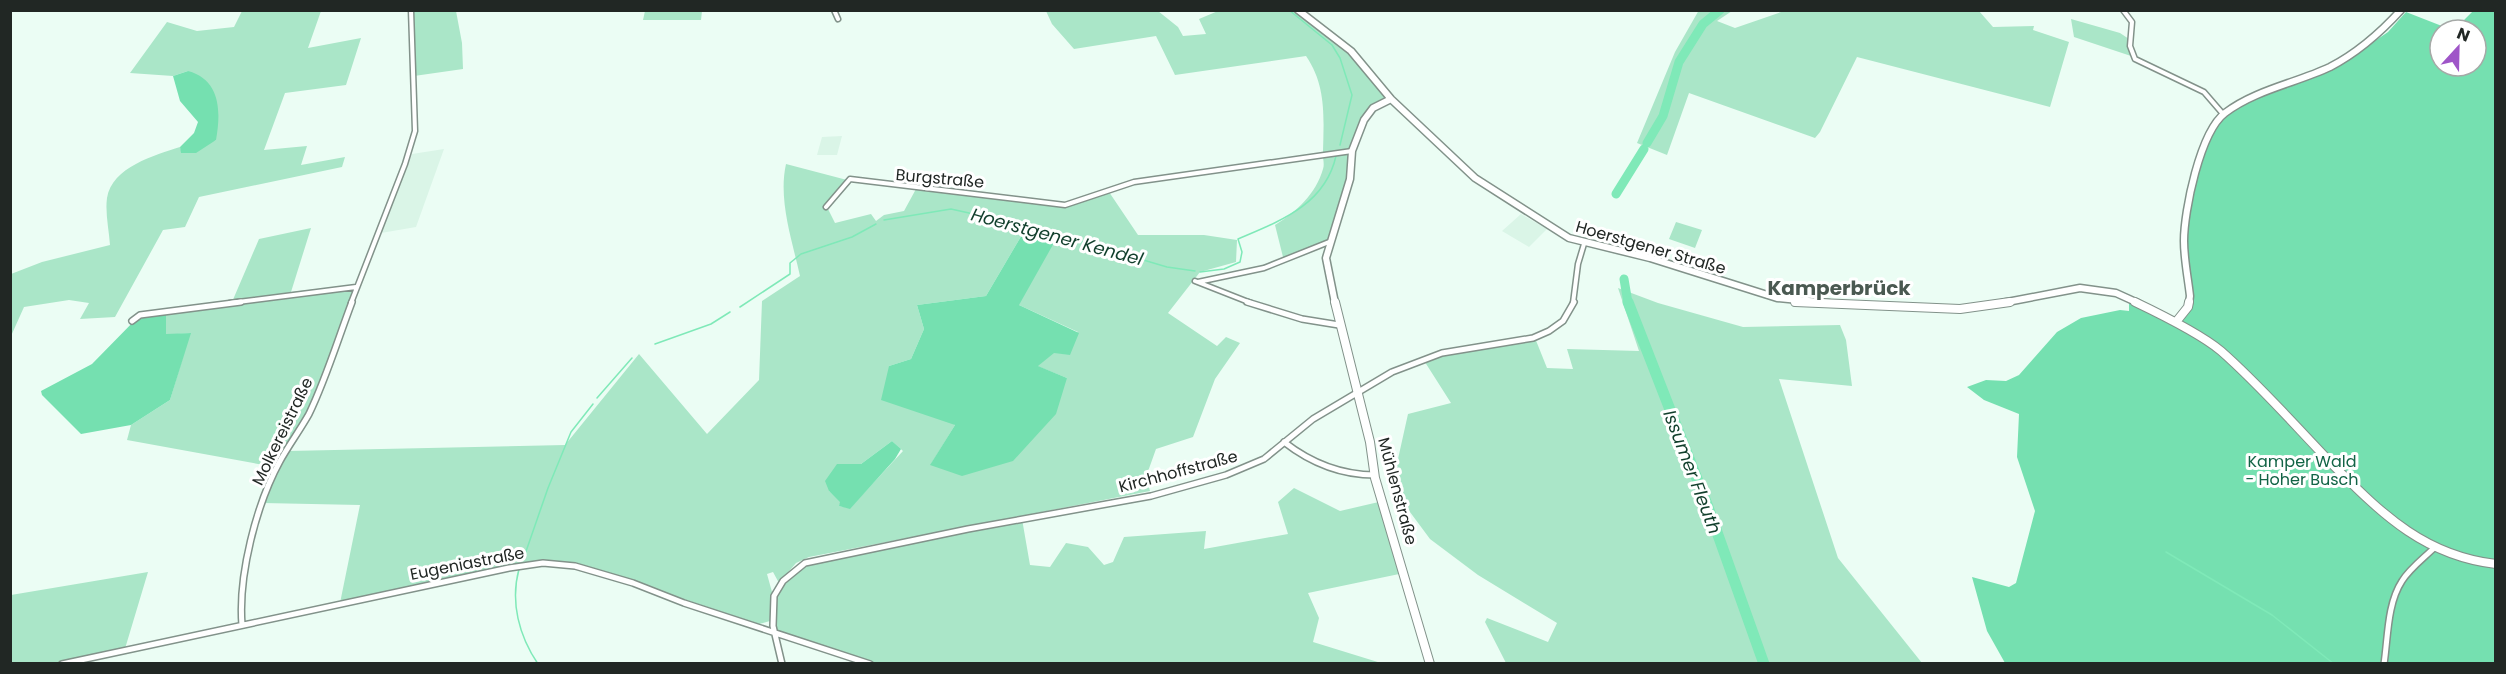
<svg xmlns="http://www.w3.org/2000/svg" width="2506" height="674" viewBox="0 0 2506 674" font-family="Poppins,sans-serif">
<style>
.built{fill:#daf5e7}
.green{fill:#aae6c8;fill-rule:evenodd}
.forest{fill:#75e0b0;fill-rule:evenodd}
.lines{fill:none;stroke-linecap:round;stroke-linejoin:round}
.stream{stroke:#7fe9b8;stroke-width:1.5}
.river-far1{stroke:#7fe9b8;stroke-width:9}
.river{stroke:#7fe9b8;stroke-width:11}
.street-far1-casing{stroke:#82928a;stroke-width:7}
.street-casing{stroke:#82928a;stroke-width:8}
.secondary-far1-casing{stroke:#82928a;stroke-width:9}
.secondary-casing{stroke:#82928a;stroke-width:10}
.street-far1{stroke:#fff;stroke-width:4}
.street{stroke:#fff;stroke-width:5}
.secondary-far1{stroke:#fff;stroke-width:6}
.secondary{stroke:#fff;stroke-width:8}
.labels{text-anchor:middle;stroke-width:6;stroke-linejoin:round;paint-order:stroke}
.street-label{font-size:16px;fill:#212724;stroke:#fff}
.park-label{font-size:16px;fill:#126446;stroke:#fff}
.water-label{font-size:18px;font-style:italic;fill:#113f2c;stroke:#fff}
.quarter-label{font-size:20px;font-weight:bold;fill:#4a5951;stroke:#fff}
</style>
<rect width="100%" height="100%" fill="#ebfdf4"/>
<path class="built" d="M 842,136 L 837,155 L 817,155 L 822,137 Z
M 444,149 L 416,227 L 381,233 L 412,154 Z
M 1521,214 L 1547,229 L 1529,247 L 1502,231 Z"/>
<path class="green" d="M 1699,10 L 1732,11 L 1717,21 L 1735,28 L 1784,11 L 1979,11 L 1993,27 L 2034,26 L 2033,30 L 2069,42 L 2050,107 L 1857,57 L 1820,132 L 1815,138 L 1689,93 L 1667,155 L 1637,143 L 1675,52 Z
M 242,11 L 321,11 L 308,48 L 361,38 L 346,85 L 285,93 L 264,150 L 307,146 L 301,165 L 345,157 L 342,167 L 199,197 L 185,227 L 163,230 L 115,317 L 80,319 L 89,303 L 69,300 L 24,307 L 11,336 L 11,274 L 42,262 L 110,245 C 109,230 105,213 107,198 C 112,167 155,155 180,147 L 182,153 L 216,140 L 188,71 L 173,76 L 130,73 L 167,22 L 197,31 L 234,27 Z
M 411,11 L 456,11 L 462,43 L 463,69 L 414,76 Z
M 645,11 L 702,11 L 701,20 L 643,20 Z
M 1046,11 L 1158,11 L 1178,27 L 1183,36 L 1206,34 L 1199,19 L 1218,11 L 1294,11 L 1331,35 L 1351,51 L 1391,99 L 1373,108 L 1352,151 L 1350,179 L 1329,242 L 1284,261 L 1275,225 C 1296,212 1316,194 1323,169 C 1325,164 1322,156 1323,151 C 1324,116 1326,85 1306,56 L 1175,75 L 1156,36 L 1074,49 L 1052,24 Z
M 2071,19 L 2120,33 L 2129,39 L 2131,56 L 2074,37 Z
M 786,164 L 847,180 L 827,207 L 835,223 L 871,214 L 876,221 L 884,215 L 904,211 L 916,189 L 1065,205 L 1107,189 L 1138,235 L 1204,235 L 1237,240 L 1236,262 L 1200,272 L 1168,313 L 1217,346 L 1226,337 L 1240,343 L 1215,379 L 1193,437 L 1156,449 L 1146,477 L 1150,491 L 809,557 L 796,563 L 779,583 L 773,572 L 767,574 L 772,592 L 770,621 L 759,624 L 686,600 L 684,603 L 575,566 L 543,563 L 340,603 L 360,505 L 263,503 L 273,476 L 269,466 L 127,440 L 131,425 L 170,400 L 190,333 L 165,335 L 166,312 L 232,302 L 259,239 L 311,228 L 291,292 L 351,285 L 354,295 L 309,413 L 288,451 L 565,445 L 639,354 L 707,434 L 759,380 L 762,301 L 800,276 C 792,240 778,200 786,164 ZM 1023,233 L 1019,305 L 1078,332 L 1037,366 L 1067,378 L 931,464 L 955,425 L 889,366 L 911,359 L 924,329 L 917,305 L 986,296 ZM 892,441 L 903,451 L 850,508 L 839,506 L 841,502 L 829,491 L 847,466 L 861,464 Z
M 1676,222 L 1702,230 L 1695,248 L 1669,239 Z
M 1618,288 L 1658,303 L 1743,327 L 1840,325 L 1846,340 L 1852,386 L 1779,379 L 1838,558 L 1922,663 L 1506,663 L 1485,622 L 1487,618 L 1548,642 L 1557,623 L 1478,575 L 1430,539 L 1407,508 L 1396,468 L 1408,414 L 1451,403 L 1423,359 L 1535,338 L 1547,368 L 1573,369 L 1567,349 L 1639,351 Z
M 1294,488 L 1340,511 L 1383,501 L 1404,573 L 1308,593 L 1319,618 L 1313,642 L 1381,663 L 870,663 L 773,632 L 776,590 L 805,563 L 1022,519 L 1030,565 L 1050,567 L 1066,543 L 1088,547 L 1104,565 L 1113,562 L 1124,537 L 1206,531 L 1204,549 L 1288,534 L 1278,502 Z
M 148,572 L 124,652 L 63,663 L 11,664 L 11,595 Z"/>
<path class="forest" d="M 2473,11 L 2495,11 L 2495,663 L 2005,663 L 1987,631 L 1972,577 L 2009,587 L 2016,583 L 2035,511 L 2017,457 L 2019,414 L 1984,400 L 1967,387 L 1986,380 L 2006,381 L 2019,375 L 2057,332 L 2081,318 L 2120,310 L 2129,311 L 2129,299 L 2177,323 L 2188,307 L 2184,240 L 2200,153 L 2222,119 L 2244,103 L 2347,60 L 2388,32 L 2406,12 L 2447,28 L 2462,22 ZM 2440,30 L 2476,30 L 2476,66 L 2440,66 Z
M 188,71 C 221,80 221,112 216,140 L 196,153 L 181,153 L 180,147 L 194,133 L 198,122 L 180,101 L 173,76 Z
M 1023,233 L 1055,241 L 1019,305 L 1079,333 L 1070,355 L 1054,353 L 1038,366 L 1067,378 L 1056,414 L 1013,461 L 962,476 L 930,465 L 955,425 L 881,400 L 889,366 L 911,359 L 924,329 L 917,305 L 986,296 Z
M 166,312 L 166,334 L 191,333 L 170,400 L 131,425 L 81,434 L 42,395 L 41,391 L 92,364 L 140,315 Z
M 892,441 L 901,449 L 895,459 L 850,509 L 839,506 L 840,502 L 829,491 L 825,481 L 837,464 L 861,464 Z"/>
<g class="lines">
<path class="stream" d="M 1289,10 L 1332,45 L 1340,58 L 1352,95 L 1340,145
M 884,220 L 951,209 L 1032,227 L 1167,267 L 1195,271
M 1200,272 L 1224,269 L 1240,262 L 1242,252 L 1238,239 C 1280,221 1325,205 1336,156
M 740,307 L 790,274 L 790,263 L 801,254 L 852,237 L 876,224
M 655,344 L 711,324 L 730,312
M 597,398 L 632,358
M 2166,552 L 2272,615 L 2334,664
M 523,560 L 548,488 L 571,432 L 593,404
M 519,569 C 510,602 519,636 538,664"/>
<path class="river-far1" d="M 1647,143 L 1663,116 L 1679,62 L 1703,24 L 1720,10
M 1616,194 L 1644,149
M 1624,279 L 1628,303"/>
<path class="river" d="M 1628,302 L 1708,507 L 1764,664"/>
<g class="street-far1-casing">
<path id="street-far1" d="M 834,10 L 838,19
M 2123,10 L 2132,22 L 2130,46 L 2135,59 L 2204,92 L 2223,114
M 826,207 L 850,179 L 1065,205 L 1134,182 L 1352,151
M 1195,281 L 1251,303
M 1198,282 L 1264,268 L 1329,242
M 230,303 L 356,287
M 351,303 L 405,164 L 415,131 L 411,10
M 1573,303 L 1578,264 L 1584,244"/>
</g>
<g class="street-casing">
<path id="street" d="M 1247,302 L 1302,319 L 1339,325
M 132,321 L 140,315 L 241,302
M 1284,442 C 1311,463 1341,475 1375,475
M 242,625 C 238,576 256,505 280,461 C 289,445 300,430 309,414 C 326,379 338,339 352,302
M 62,664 L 509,568 L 543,563 L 575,566 L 633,583 L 684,603 L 870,664
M 782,664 L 773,626 L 774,596 L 783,581 L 805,563 L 968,529 L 1151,496 L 1226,475 L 1264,459 L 1313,419 L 1392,372 L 1442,353 L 1533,338 L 1549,331 L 1563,321 L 1574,302
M 2384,664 C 2388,638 2387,604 2402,581 C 2410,568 2424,558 2435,547"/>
</g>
<g class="secondary-far1-casing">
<path id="secondary-far1" d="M 1298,10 L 1351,51 L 1391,99 L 1475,178 L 1569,238 L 1650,258 L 1777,298 L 1829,303
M 1335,303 L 1326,258 L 1350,179 L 1352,151 L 1364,120 L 1373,108 L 1391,99
M 2002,303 L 2080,288 L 2116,293 L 2138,303
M 2189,303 L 2190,296 C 2188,278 2184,259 2184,241 C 2184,211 2200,132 2225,113 C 2255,90 2296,83 2330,67 C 2357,53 2381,32 2401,10"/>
</g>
<g class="secondary-casing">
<path id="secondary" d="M 1335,302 L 1370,442 L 1375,478 L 1430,664
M 1795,302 L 1960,309 L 2010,302
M 2135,302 C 2158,313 2202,335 2221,351 C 2262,387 2298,429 2336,468 C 2384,516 2426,556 2496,564
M 2176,322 L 2188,307 L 2189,302"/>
</g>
<use href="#street-far1" class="street-far1"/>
<use href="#street" class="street"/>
<use href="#secondary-far1" class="secondary-far1"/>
<use href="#secondary" class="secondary"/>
</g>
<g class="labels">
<g class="street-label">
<text transform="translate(940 178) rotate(5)" y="6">Burgstraße</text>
<text transform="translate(1651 247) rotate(16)" y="6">Hoerstgener Straße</text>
<text transform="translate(282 431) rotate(-64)" y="6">Molkereistraße</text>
<text transform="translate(1178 471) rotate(-15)" y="6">Kirchhoffstraße</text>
<text transform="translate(1398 491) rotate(75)" y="6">Mühlenstraße</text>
<text transform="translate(467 563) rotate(-11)" y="6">Eugeniastraße</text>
</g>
<g class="park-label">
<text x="2302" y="467">Kamper Wald<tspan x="2302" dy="18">- Hoher Busch</tspan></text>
</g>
<g class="water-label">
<text transform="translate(1057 237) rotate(15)" y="6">Hoerstgener Kendel</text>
<text transform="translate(1692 472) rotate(69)" y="6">Issumer Fleuth</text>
</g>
<g class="quarter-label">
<text x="1839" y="295">Kamperbrück</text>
</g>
</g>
<rect width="2506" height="674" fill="none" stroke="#212724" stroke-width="24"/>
<g transform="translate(2458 48) rotate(22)"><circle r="28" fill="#ffffff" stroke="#a6a9a7" stroke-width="1.5"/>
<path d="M0-4.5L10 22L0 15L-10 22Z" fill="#9f55c8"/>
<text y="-9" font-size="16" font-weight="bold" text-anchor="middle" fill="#212724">N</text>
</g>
</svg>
